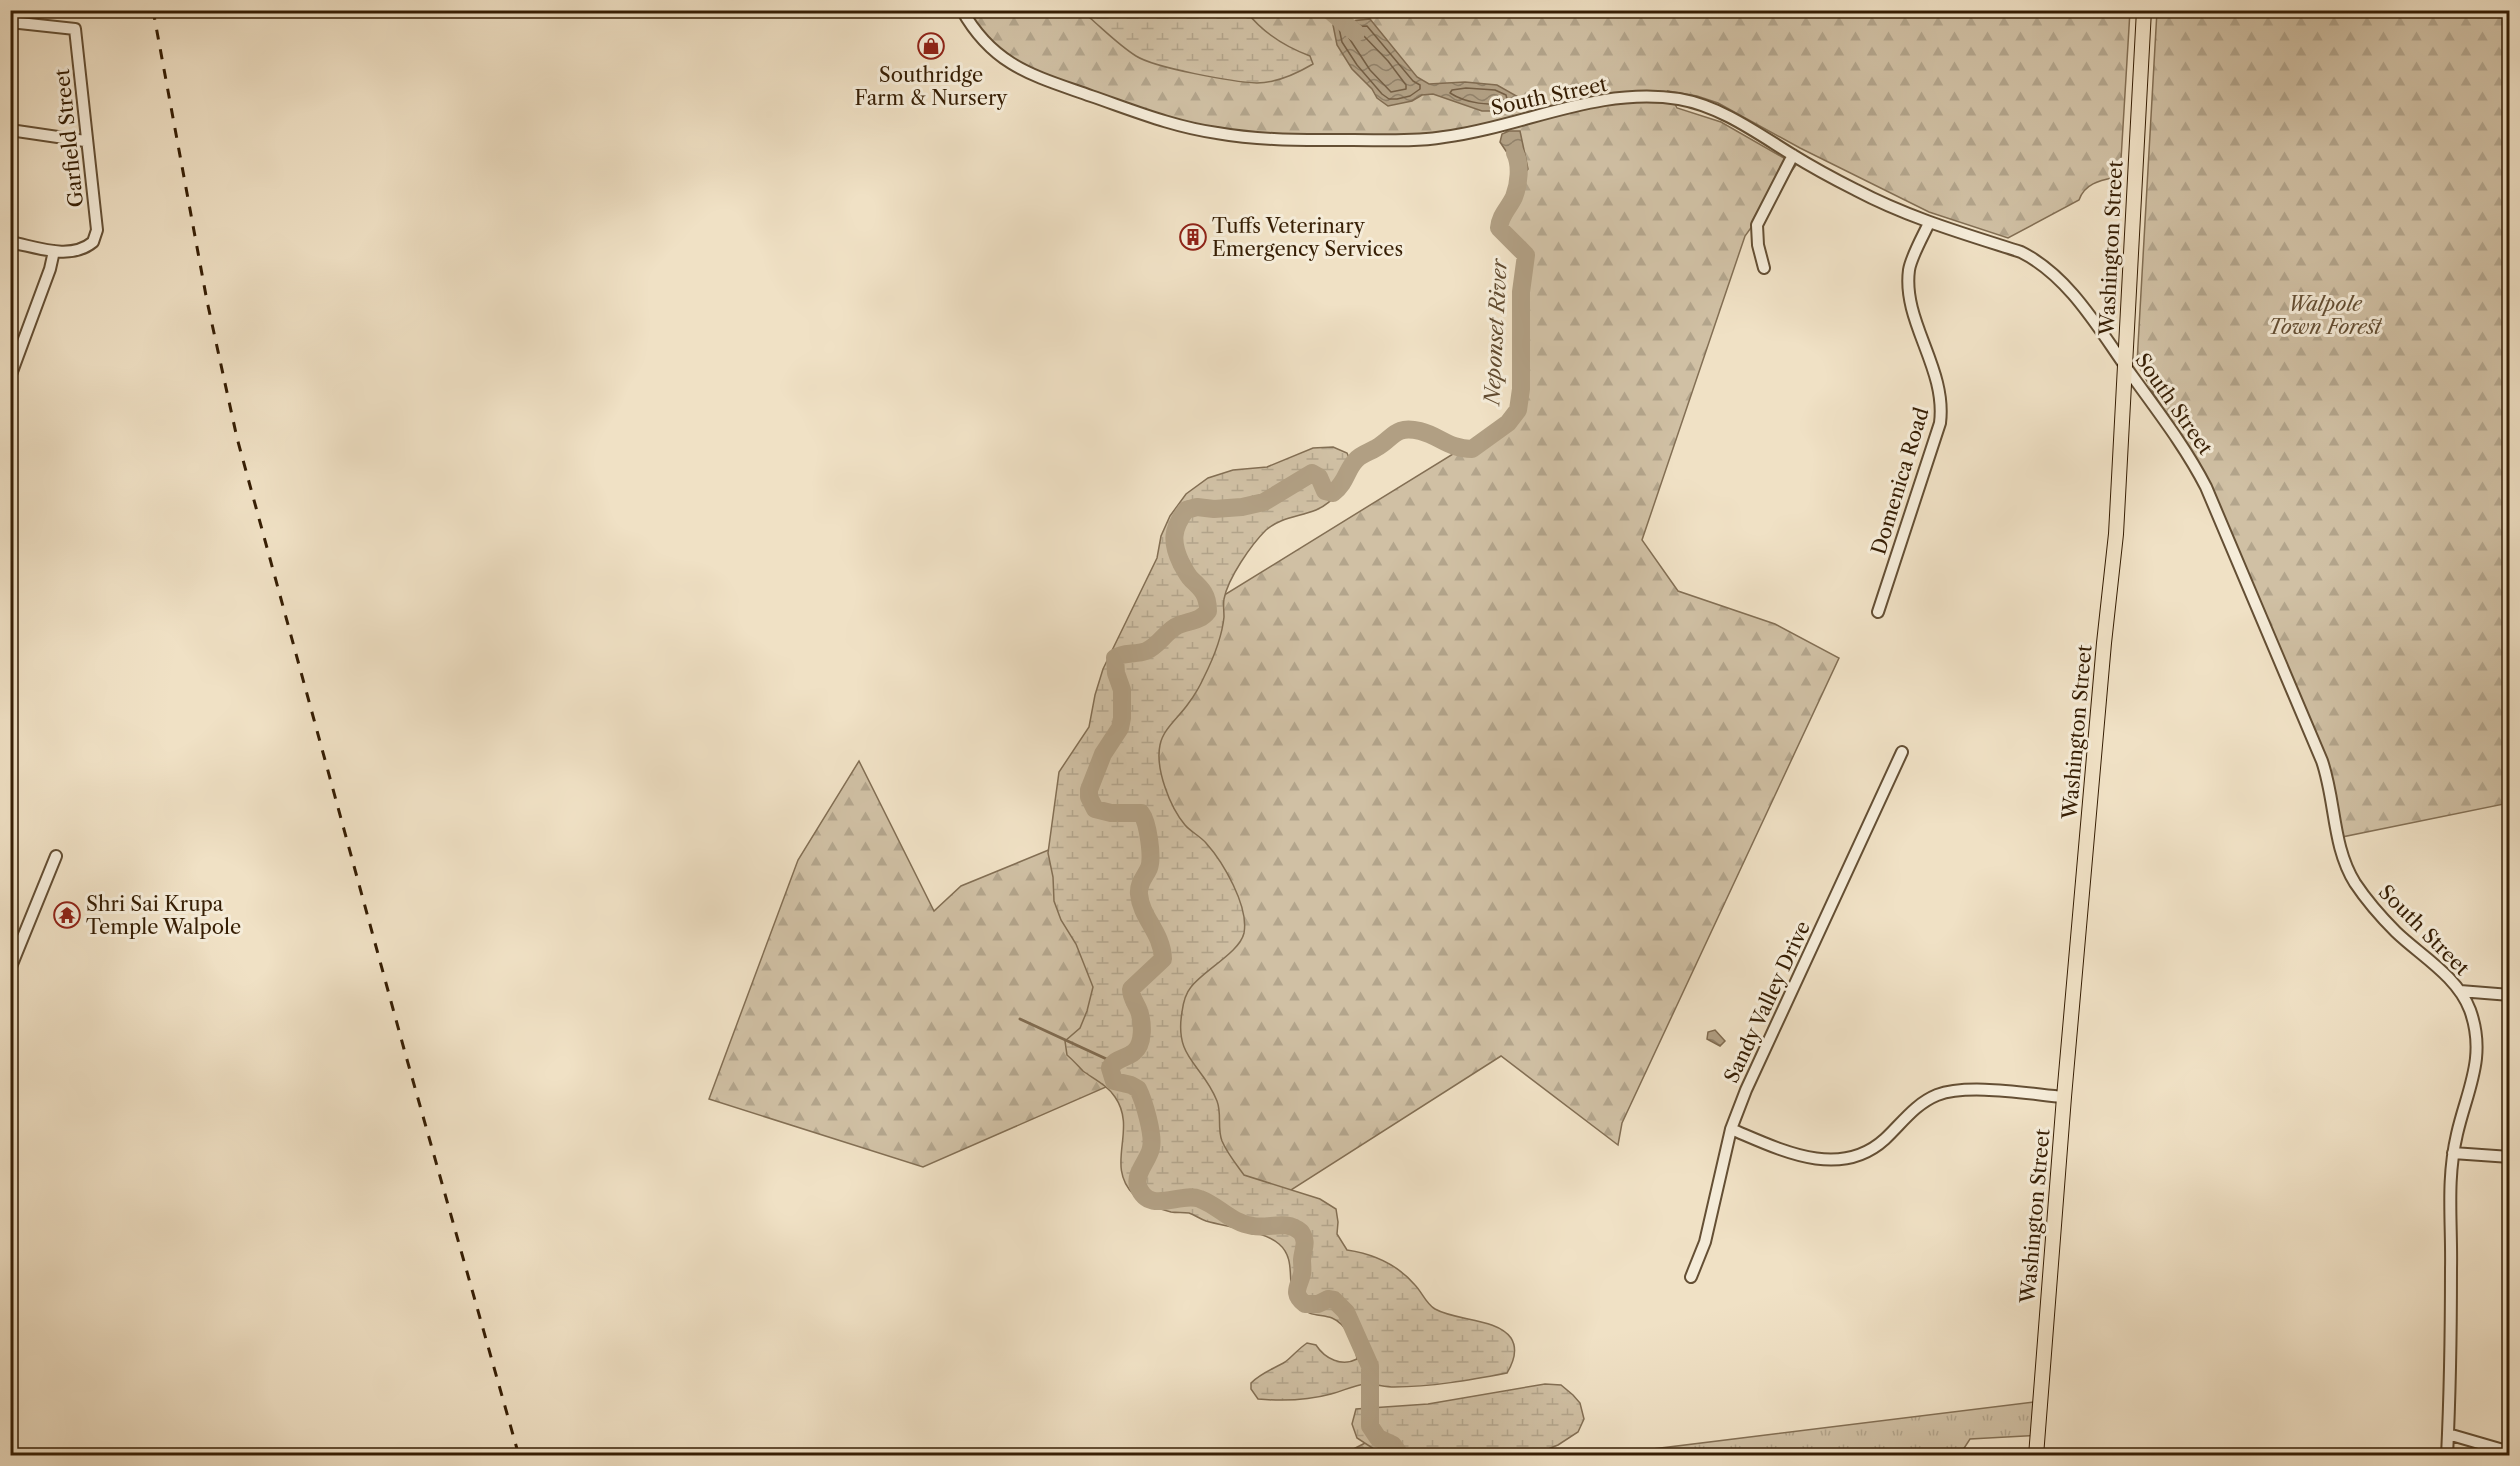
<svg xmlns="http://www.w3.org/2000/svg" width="2520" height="1466" viewBox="0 0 2520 1466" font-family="'Libre Caslon Text',serif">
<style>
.grass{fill:url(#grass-tufts);stroke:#836f54;stroke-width:1.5}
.forest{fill:url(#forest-firs);stroke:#836f54;stroke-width:1.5}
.wetland{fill:url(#wetland-marsh);stroke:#836f54;stroke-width:1.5}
.water{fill:url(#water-waves);stroke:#806b50;stroke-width:1.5}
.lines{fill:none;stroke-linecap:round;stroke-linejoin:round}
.shore{stroke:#745e44;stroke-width:1.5}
.stream{stroke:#806b50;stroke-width:3}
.river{stroke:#b19f83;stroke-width:18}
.minor-casing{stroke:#644f34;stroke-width:14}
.major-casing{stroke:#361e04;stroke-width:16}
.minor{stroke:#f5ecd9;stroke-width:10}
.major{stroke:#f0e1c5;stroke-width:14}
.rail{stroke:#361e04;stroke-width:3;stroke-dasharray:10 10;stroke-linecap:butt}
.labels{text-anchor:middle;stroke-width:6;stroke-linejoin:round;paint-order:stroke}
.poi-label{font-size:20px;fill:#361e04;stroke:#f5ecd9;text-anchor:start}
.street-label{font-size:20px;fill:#361e04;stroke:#f5ecd9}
.park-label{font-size:20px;font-style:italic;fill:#644f34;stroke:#f5ecd9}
.water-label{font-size:21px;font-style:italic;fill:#614b30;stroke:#f5ecd9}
</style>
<defs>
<pattern id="grass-tufts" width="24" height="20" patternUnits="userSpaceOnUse" patternTransform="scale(1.5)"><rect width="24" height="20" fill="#d0c0a4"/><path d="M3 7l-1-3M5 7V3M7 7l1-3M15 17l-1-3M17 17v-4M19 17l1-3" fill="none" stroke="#b3a58c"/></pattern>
<pattern id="forest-firs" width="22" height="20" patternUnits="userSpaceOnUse" patternTransform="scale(1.5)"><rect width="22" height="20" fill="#d0c0a4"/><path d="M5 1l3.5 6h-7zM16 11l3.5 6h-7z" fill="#b3a58c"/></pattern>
<pattern id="wetland-marsh" width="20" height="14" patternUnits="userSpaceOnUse" patternTransform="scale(1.5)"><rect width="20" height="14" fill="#d0c0a4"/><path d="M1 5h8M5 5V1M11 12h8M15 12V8" fill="none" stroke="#b3a58c"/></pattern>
<pattern id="water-waves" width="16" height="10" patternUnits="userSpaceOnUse" patternTransform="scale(1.5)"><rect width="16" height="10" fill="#b19f83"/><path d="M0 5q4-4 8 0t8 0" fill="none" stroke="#918169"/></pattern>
</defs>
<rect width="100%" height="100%" fill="#f0e1c5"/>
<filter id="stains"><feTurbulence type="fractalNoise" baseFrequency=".00333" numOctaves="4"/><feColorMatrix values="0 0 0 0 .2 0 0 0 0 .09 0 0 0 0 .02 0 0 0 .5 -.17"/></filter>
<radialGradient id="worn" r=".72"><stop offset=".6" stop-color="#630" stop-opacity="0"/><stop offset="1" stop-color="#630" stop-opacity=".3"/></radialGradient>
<path class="grass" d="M 2034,1402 L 2041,1435 L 1970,1439 L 1959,1456 L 1654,1456 L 1653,1449 Z"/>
<path class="forest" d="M 962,11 L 2130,11 L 2120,176 C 2103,180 2085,182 2079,200 L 2008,238 L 1929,212 L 1800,148 L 1718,103 L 1697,96 L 1668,91 L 1677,108 L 1721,122 L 1796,165 L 1745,236 L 1642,540 L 1678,591 L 1775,624 L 1839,658 L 1622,1123 L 1618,1145 L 1501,1056 L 1277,1199 L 1144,1148 L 1140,1072 L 923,1167 L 709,1099 L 798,860 L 859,761 L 934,911 L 961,886 L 1112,824 L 1208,605 L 1461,449 L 1472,449 L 1480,445 L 1508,423 L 1518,410 L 1521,389 L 1521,292 L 1526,255 L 1499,228 C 1500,215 1508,209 1514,198 C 1525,173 1510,148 1504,124 L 1429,139 L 1214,133 L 1016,67 Z
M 2157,11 L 2509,11 L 2509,803 L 2337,838 L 2331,789 L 2184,448 L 2137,363 Z
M 1394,1428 L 1394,1455 L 1340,1456 Z"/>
<path class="wetland" d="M 1087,11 L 1246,11 C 1262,32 1286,47 1310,56 L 1313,64 C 1296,74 1277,83 1257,83 C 1233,82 1155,68 1136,56 C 1120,46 1105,31 1090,18 Z
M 1336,11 L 1363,11 L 1370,19 L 1352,21 Z
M 1333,447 L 1347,453 L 1353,467 C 1347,484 1333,503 1316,510 C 1299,517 1281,517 1266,530 C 1251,545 1228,578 1224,599 C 1223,605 1224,611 1224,617 C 1222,637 1213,659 1204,677 C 1200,686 1194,696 1188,704 C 1179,717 1163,729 1160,745 C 1155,769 1170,807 1185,825 C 1191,832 1200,836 1206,843 C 1223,862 1249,906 1244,933 C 1240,952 1204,970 1191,987 C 1186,993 1183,1004 1182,1012 C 1174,1059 1202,1063 1217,1101 C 1222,1114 1217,1128 1222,1141 C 1227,1153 1236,1164 1244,1175 L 1320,1199 L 1336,1209 L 1338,1222 L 1337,1234 L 1347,1250 C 1374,1254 1397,1264 1415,1285 C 1422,1292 1426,1304 1435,1309 C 1456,1321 1497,1318 1511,1338 C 1518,1349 1513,1363 1507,1373 C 1470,1380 1431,1387 1394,1387 C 1385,1387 1375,1384 1366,1384 C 1354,1385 1343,1391 1331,1394 C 1309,1400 1281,1401 1258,1399 L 1251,1389 L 1251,1383 C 1261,1373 1273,1369 1285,1362 C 1291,1358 1298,1349 1307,1343 L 1316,1345 C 1325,1359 1342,1367 1357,1359 C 1355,1345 1347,1324 1332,1318 C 1321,1314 1309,1317 1299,1306 C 1283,1289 1299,1261 1279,1244 C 1263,1230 1226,1227 1206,1221 C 1200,1219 1195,1215 1189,1213 C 1183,1212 1177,1213 1171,1212 C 1158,1209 1144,1204 1134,1195 C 1104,1165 1138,1130 1115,1097 C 1107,1085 1094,1079 1083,1071 C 1078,1066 1073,1060 1067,1055 L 1065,1041 L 1080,1028 L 1087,1011 L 1093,987 L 1076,944 L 1061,920 L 1054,901 L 1053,877 L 1048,853 L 1059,772 L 1089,727 L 1095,695 L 1103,669 L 1157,558 L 1161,536 L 1170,516 L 1186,494 L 1208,478 L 1233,470 L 1267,467 L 1313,448 Z
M 1545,1384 L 1561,1385 L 1573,1395 L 1580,1403 L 1584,1419 L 1578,1432 L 1558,1445 L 1533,1455 L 1383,1455 L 1357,1438 L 1352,1424 L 1356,1409 L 1428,1404 Z"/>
<path class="water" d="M 1343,16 L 1352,21 L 1370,19 L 1417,77 L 1429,84 L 1465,82 L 1497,85 L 1520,98 L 1518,102 L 1492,111 L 1482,111 L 1433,94 L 1422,95 L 1412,101 L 1388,106 L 1377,98 L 1372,89 L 1352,69 L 1337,45 L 1333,25 Z
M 1509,131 L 1520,131 L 1528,169 L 1523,175 L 1514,176 L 1510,157 L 1500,142 L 1502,134 Z
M 1715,1030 L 1725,1041 L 1720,1046 L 1707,1039 L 1708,1032 Z"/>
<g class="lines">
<path class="shore" d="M 1343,24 L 1352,27 L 1367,26 L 1413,81 L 1420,85 L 1420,89 L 1410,96 L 1397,99 L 1389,99 L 1382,94 L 1357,65 L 1342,42 L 1339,28 Z
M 1361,33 L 1388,61 L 1406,85 L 1406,89 L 1391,92 L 1370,70 L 1349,38 L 1351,35 Z
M 1466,88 L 1495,90 L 1506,95 L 1507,99 C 1493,109 1464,102 1450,93 L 1452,90 Z"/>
<path class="stream" d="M 1020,1019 L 1113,1062"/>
<path class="river" d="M 1329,10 L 1356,33
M 1401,1456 L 1393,1445 L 1378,1438 L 1370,1426 L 1370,1366 L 1346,1312 L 1334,1300 L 1328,1299 L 1318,1304 L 1305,1304 C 1291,1293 1299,1287 1302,1274 C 1303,1270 1302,1264 1302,1260 C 1303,1248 1308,1243 1301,1232 C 1286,1219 1270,1229 1253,1226 C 1231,1223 1219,1206 1200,1199 C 1180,1191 1149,1216 1138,1186 C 1134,1173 1149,1160 1151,1148 C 1154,1135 1144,1101 1138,1089 L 1131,1085 L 1114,1081 L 1110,1068 C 1115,1058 1126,1059 1134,1052 C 1144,1044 1143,1023 1139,1011 C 1136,1003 1131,998 1131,989 L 1163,959 C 1162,932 1141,918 1139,894 C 1138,883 1145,877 1149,868 C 1153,857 1148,822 1141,813 L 1111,813 L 1095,809 L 1089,797 L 1089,790 L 1103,754 L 1120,728 L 1122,718 L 1122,690 L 1116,673 L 1115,658 C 1123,652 1136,655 1146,651 C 1158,646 1164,634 1175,627 C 1187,620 1199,623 1208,611 C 1208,595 1202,589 1191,579 C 1187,575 1184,568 1181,563 C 1171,542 1172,529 1186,510 L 1197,507 L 1214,509 L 1242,507 L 1264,502 L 1312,473 L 1319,477 L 1325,491 L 1333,493 C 1347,482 1346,470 1356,460 C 1361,454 1370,452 1376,448 C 1394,438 1394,425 1420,431 C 1440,436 1449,449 1472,449 L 1508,423 L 1518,410 L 1521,389 L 1521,292 L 1526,255 L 1499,228 C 1500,215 1509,208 1514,197 C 1519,184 1521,165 1515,153"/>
<g class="minor-casing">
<path id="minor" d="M 962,10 C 994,67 1035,76 1091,96 C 1132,110 1173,127 1217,133 C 1262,141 1307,140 1353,140 C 1383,140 1414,142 1444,137 C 1523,127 1598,86 1679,99 C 1720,106 1757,133 1791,154 C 1812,167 1834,179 1856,190 C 1909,218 1965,234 2021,252 C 2071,277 2101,333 2133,377 C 2159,413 2186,448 2206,487 L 2322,761 C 2336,802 2332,846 2355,883 C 2367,901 2381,917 2396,932 C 2421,956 2457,976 2470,1010 C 2487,1057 2467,1090 2457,1134 C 2446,1181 2452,1222 2451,1269 C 2451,1331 2450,1394 2447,1456
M 10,22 L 75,29 L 97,230 L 93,242 C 70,261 37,247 10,242
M 10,130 L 85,141
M 1764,268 L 1758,245 L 1757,225 L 1793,155
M 10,377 L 50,269 L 54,251
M 1878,612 L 1940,423 C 1947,368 1902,322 1909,270 C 1911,257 1923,236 1929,223
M 10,969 L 56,856
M 2460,991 L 2510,995
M 1731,1129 C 1779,1149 1839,1181 1885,1139 C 1902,1123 1915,1104 1937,1095 C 1968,1083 2029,1094 2064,1097
M 2453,1153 L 2510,1157
M 1691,1277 L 1705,1242 L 1731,1129 L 1746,1090 L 1902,752
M 2448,1434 L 2510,1452"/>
</g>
<g class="major-casing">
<path id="major" d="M 2036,1456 L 2064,1097 L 2104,643 L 2116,534 L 2144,10"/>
</g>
<use href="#minor" class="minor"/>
<use href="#major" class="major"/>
<path class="rail" d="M 153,10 L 207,301 L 237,438 L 404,1049 L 519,1456"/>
</g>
<defs>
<g id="shop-ring" transform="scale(1.35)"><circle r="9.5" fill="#f5ecd9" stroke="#8f2418" stroke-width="1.5"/><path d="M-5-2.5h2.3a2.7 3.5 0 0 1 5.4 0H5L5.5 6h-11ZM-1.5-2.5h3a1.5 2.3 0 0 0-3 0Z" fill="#8f2418"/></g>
<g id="building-ring" transform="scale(1.35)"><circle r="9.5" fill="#f5ecd9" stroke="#8f2418" stroke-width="1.5"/><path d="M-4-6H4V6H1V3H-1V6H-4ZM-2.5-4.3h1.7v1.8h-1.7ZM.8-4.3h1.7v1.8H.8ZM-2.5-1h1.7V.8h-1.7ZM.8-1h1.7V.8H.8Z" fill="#8f2418"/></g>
<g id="temple-ring" transform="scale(1.35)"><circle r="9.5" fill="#f5ecd9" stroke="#8f2418" stroke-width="1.5"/><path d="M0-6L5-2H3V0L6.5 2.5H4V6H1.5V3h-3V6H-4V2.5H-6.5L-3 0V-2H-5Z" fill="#8f2418"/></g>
</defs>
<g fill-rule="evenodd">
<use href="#shop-ring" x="931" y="46"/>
<use href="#building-ring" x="1193" y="237"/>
<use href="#temple-ring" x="67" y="915"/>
</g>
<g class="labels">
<g class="poi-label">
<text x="931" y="82" text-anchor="middle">Southridge<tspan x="931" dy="23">Farm &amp; Nursery</tspan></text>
<text x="1212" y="233">Tuffs Veterinary<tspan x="1212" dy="23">Emergency Services</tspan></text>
<text x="86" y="911">Shri Sai Krupa<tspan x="86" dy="23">Temple Walpole</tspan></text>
</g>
<g class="street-label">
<text transform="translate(1549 96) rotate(-12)" y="7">South Street</text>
<text transform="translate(69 138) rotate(-96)" y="7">Garfield Street</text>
<text transform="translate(2111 248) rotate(-87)" y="7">Washington Street</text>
<text transform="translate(2174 404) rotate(55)" y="7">South Street</text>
<text transform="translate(1900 481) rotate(-73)" y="7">Domenica Road</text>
<text transform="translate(2077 732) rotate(-85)" y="7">Washington Street</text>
<text transform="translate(2424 930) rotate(45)" y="7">South Street</text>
<text transform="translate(1767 1002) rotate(-65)" y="7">Sandy Valley Drive</text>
<text transform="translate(2035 1216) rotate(-85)" y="7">Washington Street</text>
</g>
<g class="park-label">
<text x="2325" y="311">Walpole<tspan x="2325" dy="23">Town Forest</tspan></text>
</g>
<g class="water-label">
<text transform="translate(1496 332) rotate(-87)" y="7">Neponset River</text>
</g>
</g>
<rect width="2520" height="1466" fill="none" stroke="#f0e1c5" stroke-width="36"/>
<rect x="12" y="12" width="2496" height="1442" fill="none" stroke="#361e04" stroke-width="3"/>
<rect x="18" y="18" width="2484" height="1430" fill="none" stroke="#361e04" stroke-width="1.5"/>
<rect width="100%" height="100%" filter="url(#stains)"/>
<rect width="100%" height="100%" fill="url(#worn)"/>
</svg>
